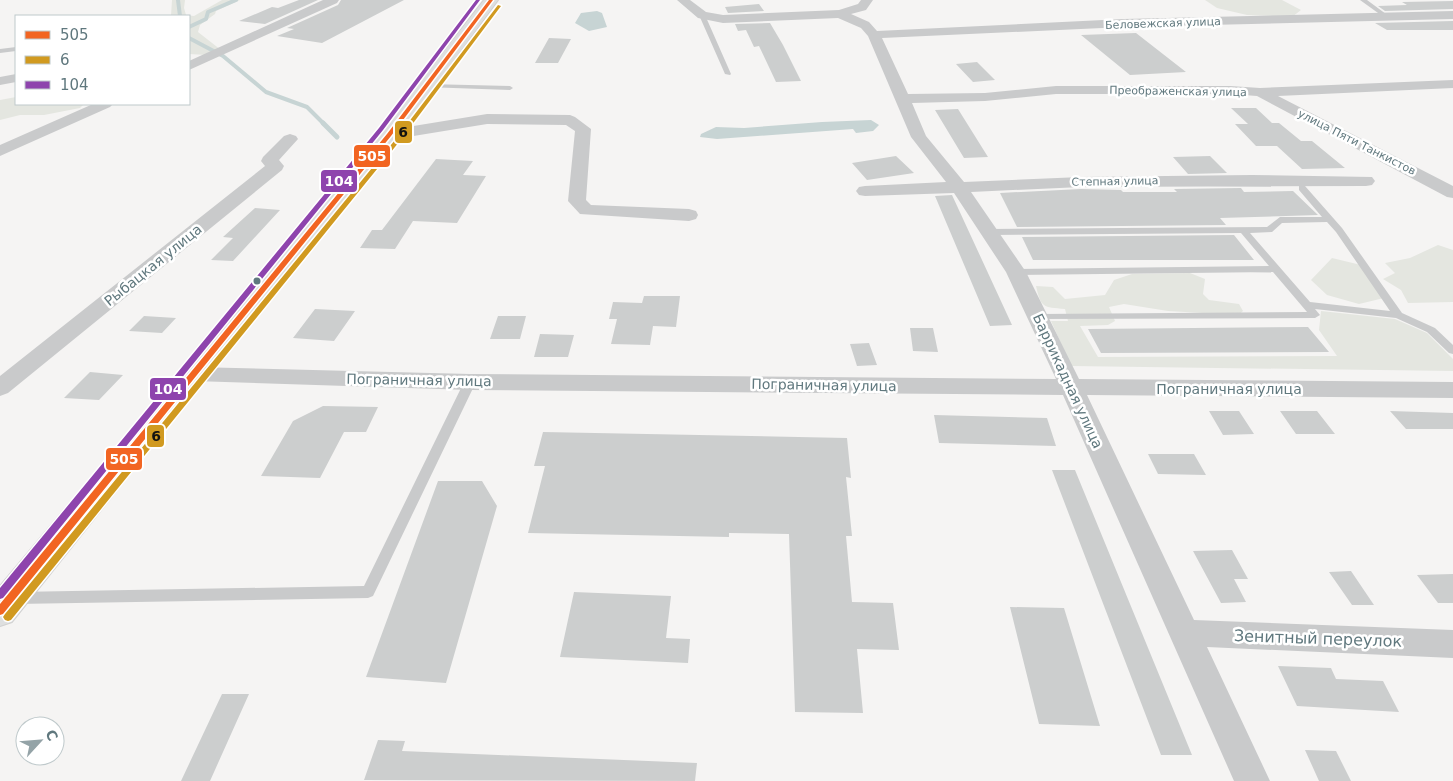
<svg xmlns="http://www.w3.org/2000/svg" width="1453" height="781" viewBox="0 0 1453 781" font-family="'DejaVu Sans',sans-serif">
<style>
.green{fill:#e4e6e0}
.water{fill:#c7d4d4}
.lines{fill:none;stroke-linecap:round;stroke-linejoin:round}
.stream-far1{stroke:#c7d4d4;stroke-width:4}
.stream{stroke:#c7d4d4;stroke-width:5}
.building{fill:#cccece}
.primary-casing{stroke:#d1d1d1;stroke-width:2}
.lane{fill:#c9cacb;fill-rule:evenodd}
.street{fill:#c9cacb;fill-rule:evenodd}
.primary{fill:#dedfdf;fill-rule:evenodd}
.bus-1-casing{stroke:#fff;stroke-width:3}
.bus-2-casing{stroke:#fff;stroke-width:3}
.bus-3-casing{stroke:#fff;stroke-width:3}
.bus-1{fill:#f26522;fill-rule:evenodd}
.bus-2{fill:#d19a20;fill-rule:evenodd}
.bus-3{fill:#8e44ad;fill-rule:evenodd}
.bus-dot{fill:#60787e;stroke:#fff;stroke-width:2}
.labels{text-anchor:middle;stroke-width:5;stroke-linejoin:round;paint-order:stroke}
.far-street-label{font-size:11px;fill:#60787e;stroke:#fff}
.street-label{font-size:14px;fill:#60787e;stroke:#fff}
.near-street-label{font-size:16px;fill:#60787e;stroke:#fff}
.line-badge{stroke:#fff;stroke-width:2}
.badge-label{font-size:14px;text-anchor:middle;font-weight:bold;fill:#fff}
.pale-badge-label{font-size:14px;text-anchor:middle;font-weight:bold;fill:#111}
</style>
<rect width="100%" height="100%" fill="#f5f4f3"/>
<path class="green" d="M 172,0 L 185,0 L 184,8 L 186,15 L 194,16 L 222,0 L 240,0 L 216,11 L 215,14 L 200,25 L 198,32 L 221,50 L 207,55 L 189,54 L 189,16 L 171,16 Z
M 1205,0 L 1282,0 L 1301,10 L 1292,17 L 1247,15 L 1217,8 Z
M 16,97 L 16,104 L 84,104 L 80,108 L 44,115 L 20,115 L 0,120 L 0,100 Z
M 1438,245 L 1453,250 L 1453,302 L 1408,303 L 1401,290 L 1383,279 L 1395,273 L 1385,263 L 1410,258 Z
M 1332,258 L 1361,265 L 1384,298 L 1359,304 L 1327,295 L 1311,280 Z
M 1190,273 L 1205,279 L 1203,294 L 1209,300 L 1239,304 L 1243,311 L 1238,315 L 1168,311 L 1124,304 L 1109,307 L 1115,321 L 1108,325 L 1080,326 L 1098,357 L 1337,356 L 1319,330 L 1321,311 L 1395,319 L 1427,333 L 1453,359 L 1453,371 L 1071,366 L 1051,321 L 1068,321 L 1065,309 C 1043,307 1041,308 1036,286 L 1053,287 L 1065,299 L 1105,295 L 1114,280 L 1132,274 Z"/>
<path class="water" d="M 597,11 L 602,13 L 607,27 L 589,31 L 575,23 L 581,13 Z
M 871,120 L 879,125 L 873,131 L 856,133 L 853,129 L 717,139 L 700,137 L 701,134 L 716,127 L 744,128 L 822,122 Z"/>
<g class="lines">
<path class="stream-far1" d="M 178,0 L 180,16
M 189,27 L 206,19 L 208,12 L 236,0
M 189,38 L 223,56 L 266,92 L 307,107 L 324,124"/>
<path class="stream" d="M 323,123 L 337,137"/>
</g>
<path class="building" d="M 299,0 L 318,0 L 265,24 L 239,21 L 272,7 L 278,8 Z
M 341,0 L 404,0 L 322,43 L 277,36 L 294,29 L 287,28 L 338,5 Z
M 1453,1 L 1453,9 L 1385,11 L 1378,6 L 1407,5 L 1402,2 Z
M 759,4 L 764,11 L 728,13 L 725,7 Z
M 1453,21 L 1453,30 L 1387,30 L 1375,23 Z
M 770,23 L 783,45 L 801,81 L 776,82 L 759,46 L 754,47 L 746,30 L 738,31 L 735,24 Z
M 1136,33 L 1186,72 L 1130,75 L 1081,35 Z
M 549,38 L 571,39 L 558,63 L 535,63 Z
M 977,62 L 995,80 L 973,82 L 956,64 Z
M 1231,108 L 1256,108 L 1272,123 L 1279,123 L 1301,141 L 1312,141 L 1345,168 L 1302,169 L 1277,146 L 1256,146 L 1235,124 L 1248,124 Z
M 958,109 L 988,157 L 964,158 L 935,110 Z
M 896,156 L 914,173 L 867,180 L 852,163 Z
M 1210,156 L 1227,173 L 1188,174 L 1173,157 Z
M 436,159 L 473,161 L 463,175 L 486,176 L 457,223 L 413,221 L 395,249 L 360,248 L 372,230 L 382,230 Z
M 1241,188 L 1244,192 L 1293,191 L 1318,215 L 1220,218 L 1226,225 L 1017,227 L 1000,193 L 1081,189 L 1121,190 L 1123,192 L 1177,192 L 1174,189 Z
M 952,195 L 1012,325 L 990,326 L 935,196 Z
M 255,208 L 280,210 L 233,261 L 211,260 L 233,238 L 223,237 Z
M 1234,235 L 1254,260 L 1033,260 L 1022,237 Z
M 644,296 L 680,296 L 676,327 L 653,326 L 650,345 L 611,344 L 617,319 L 609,319 L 613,302 L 642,303 Z
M 315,309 L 355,311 L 334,341 L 293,338 Z
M 144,316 L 176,318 L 162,333 L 129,331 Z
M 498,316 L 526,316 L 520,339 L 490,339 Z
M 1308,327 L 1329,352 L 1101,353 L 1088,329 Z
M 910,328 L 933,328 L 938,352 L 913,351 Z
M 540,334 L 574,335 L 568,357 L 534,357 Z
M 869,343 L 877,365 L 857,366 L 850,344 Z
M 90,372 L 123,375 L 99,400 L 64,398 Z
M 323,406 L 378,407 L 366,432 L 344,432 L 320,478 L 261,476 L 293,421 Z
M 1209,411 L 1239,411 L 1254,434 L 1223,435 Z
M 1280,411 L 1317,411 L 1335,434 L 1296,434 Z
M 1390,411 L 1453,413 L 1453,429 L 1406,429 Z
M 934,415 L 1047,418 L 1056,446 L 939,443 Z
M 543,432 L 847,438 L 851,478 L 846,477 L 852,536 L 846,536 L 852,602 L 893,603 L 899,650 L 857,649 L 863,713 L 795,712 L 789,534 L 729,533 L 729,537 L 528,533 L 545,466 L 534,466 Z
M 1148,454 L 1194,454 L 1206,475 L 1158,474 Z
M 1052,470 L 1075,470 L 1192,755 L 1161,755 Z
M 438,481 L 482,481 L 497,506 L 446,683 L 366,677 Z
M 1232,550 L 1248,579 L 1234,579 L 1246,602 L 1221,603 L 1193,551 Z
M 1351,571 L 1374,605 L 1352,605 L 1329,572 Z
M 1453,574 L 1453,603 L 1438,603 L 1417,575 Z
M 574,592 L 671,596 L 666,638 L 690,639 L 688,663 L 560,657 Z
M 1010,607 L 1064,608 L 1100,726 L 1039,724 Z
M 1278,666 L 1331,668 L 1336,679 L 1383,681 L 1399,712 L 1297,706 Z
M 222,694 L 249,694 L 210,781 L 181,781 Z
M 378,740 L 405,741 L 402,751 L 697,763 L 695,781 L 364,780 Z
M 1305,750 L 1336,751 L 1351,781 L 1319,781 Z"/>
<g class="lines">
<g class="primary-casing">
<path id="primary" d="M 484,0 L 498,0 L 396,139 L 12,622 L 0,626 L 0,586 L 382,131 Z"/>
</g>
<path class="lane" d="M 1360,0 L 1367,0 L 1390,17 L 1385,18 Z
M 702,13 L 705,15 L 731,74 L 730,75 L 725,74 L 699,15 Z
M 16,47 L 16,51 L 0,53 L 0,49 Z
M 427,84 L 510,86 L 513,88 L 510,90 L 425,87 L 425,85 Z
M 1299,186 L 1305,186 L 1342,228 L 1402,313 L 1435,328 L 1453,345 L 1453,354 L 1449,353 L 1427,332 L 1396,318 L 1315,309 L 1320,315 L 1315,318 L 1035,319 L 1034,317 L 1035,315 L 1039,314 L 1307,312 L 1273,272 L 1016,275 L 1011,272 L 1016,269 L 1269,266 L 1241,233 L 989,235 L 985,232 L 989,229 L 1267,227 L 1280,217 L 1322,217 L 1299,190 ZM 1327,222 L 1336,232 L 1390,311 L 1310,302 L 1250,233 L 1272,232 L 1282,223 Z
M 470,378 L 476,382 L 373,596 L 368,598 L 16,604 L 11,602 L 9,598 L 11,594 L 16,592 L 364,586 L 464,382 Z"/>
<path class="street" d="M 323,0 L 339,0 L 337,3 L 189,70 L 189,61 Z
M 677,0 L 690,0 L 706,12 L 723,15 L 839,10 L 858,4 L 861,0 L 873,0 L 866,10 L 851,14 L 869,22 L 877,31 L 1124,19 L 1453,11 L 1453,19 L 1124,27 L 882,38 L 908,94 L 985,93 L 1056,86 L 1230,86 L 1260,88 L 1453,80 L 1453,88 L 1278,96 L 1453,186 L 1453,198 L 1447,197 L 1257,96 L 1230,94 L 1056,94 L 985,101 L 912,103 L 926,136 L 964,182 L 1081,177 L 1252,175 L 1372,177 L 1375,181 L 1372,185 L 1366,186 L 1081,187 L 971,192 L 1026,272 L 1079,379 L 1453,382 L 1453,398 L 1087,395 L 1194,620 L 1453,630 L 1453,658 L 1207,647 L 1270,781 L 1234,781 L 1063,395 L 470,390 L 194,381 L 186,379 L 182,374 L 186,369 L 194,367 L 470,374 L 1056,379 L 1006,272 L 954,193 L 865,196 L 859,195 L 856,191 L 859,187 L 865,186 L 946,182 L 911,137 L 868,36 L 861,28 L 838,18 L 723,23 L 698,18 Z
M 16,74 L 16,82 L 0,85 L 0,77 Z
M 93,104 L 113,104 L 110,107 L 0,156 L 0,145 Z
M 487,114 L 570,115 L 575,117 L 591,129 L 586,200 L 591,205 L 689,209 L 696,211 L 698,215 L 696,219 L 689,221 L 580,214 L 568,201 L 575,131 L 566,125 L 487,124 L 389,140 L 383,138 L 381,135 L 383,132 L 389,130 Z
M 290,134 L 296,136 L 298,139 L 279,160 L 284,166 L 282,170 L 8,393 L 0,396 L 0,376 L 265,166 L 261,161 L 263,157 L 284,136 Z"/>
<use href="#primary" class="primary"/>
<g class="bus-1-casing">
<path id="bus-1" d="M 489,0 L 493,0 L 391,136 L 3,614 L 0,615 L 0,604 L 387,134 Z"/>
</g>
<g class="bus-2-casing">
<path id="bus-2" d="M 498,5 L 501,6 L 399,142 L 11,620 L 8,621 L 5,620 L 3,617 L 5,614 L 395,140 Z"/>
</g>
<g class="bus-3-casing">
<path id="bus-3" d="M 476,0 L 480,0 L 383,130 L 3,598 L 0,599 L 0,588 L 379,128 Z"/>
</g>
<use href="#bus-1" class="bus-1"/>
<use href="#bus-2" class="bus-2"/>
<use href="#bus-3" class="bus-3"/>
</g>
<circle class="bus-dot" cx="257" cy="281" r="4.5"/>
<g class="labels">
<g class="far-street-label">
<text transform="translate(1163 23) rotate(-2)" y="4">Беловежская улица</text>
<text transform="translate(1178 91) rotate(1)" y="4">Преображенская улица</text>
<text transform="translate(1357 142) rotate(27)" y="4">улица Пяти Танкистов</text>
<text transform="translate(1115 181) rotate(-1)" y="4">Степная улица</text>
</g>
<g class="street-label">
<text transform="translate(153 265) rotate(-39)" y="5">Рыбацкая улица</text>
<text transform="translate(419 380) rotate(1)" y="5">Пограничная улица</text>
<text transform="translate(1068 381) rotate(65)" y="5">Баррикадная улица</text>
<text transform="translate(824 385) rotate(1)" y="5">Пограничная улица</text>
<text x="1229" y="394">Пограничная улица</text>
</g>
<g class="near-street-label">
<text transform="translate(1318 638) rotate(2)" y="6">Зенитный переулок</text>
</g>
</g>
<g class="line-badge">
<rect x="394" y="120" width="19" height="24" rx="5" fill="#d19a20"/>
<rect x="353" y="144" width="38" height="24" rx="5" fill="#f26522"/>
<rect x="320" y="169" width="38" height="24" rx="5" fill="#8e44ad"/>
<rect x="149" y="377" width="38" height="24" rx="5" fill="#8e44ad"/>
<rect x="146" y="424" width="19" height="24" rx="5" fill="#d19a20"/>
<rect x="105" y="447" width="38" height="24" rx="5" fill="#f26522"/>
</g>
<g class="badge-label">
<text x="372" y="161">505</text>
<text x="339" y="186">104</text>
<text x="168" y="394">104</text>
<text x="124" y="464">505</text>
</g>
<g class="pale-badge-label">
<text x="403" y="137">6</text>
<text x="156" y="441">6</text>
</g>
<rect x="15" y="15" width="175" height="90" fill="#ffffff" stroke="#bfc9cb"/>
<rect x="25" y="31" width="25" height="8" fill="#f26522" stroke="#bfc9cb"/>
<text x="60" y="40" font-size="15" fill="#60787e">505</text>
<rect x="25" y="56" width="25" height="8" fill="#d19a20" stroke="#bfc9cb"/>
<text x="60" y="65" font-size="15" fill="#60787e">6</text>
<rect x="25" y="81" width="25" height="8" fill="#8e44ad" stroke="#bfc9cb"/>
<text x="60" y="90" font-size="15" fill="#60787e">104</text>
<g transform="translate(40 741) rotate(64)"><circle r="24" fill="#ffffff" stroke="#bfc9cb"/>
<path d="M0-4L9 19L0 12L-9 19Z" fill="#94a3a7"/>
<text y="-8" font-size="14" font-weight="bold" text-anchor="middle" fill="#60787e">С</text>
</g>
</svg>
